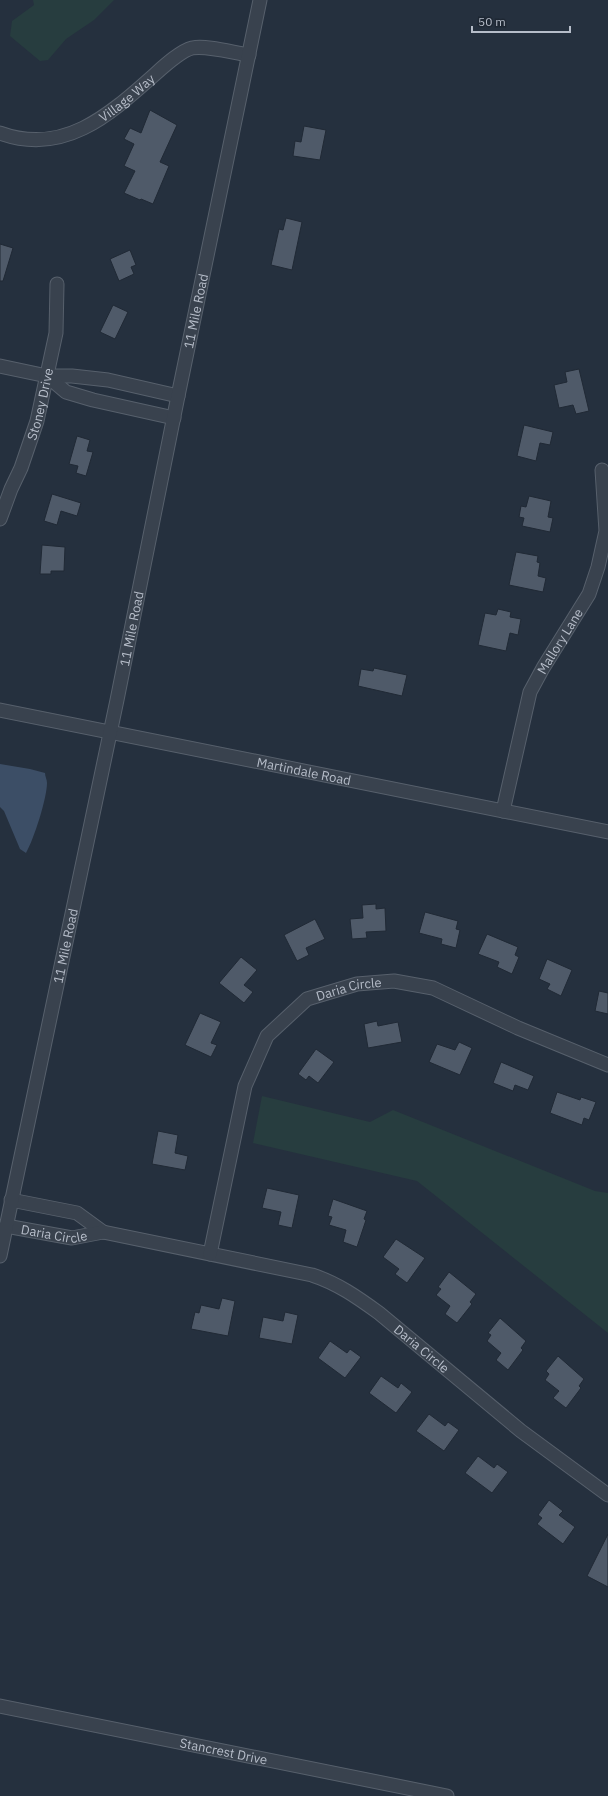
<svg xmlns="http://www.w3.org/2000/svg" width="608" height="1796" viewBox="0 0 608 1796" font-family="'IBM Plex Sans',sans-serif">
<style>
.green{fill:#273d3f}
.water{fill:#3c4e66}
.building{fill:#4f5a69;stroke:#202935}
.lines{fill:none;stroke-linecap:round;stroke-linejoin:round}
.minor-casing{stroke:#57606c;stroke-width:15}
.minor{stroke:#39424e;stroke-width:13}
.labels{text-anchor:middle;stroke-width:3.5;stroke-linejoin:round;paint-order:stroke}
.street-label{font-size:13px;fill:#b6bdc9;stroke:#1e2733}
</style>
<rect width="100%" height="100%" fill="#25303e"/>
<path class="green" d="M 33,0 L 114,0 L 94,20 L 66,39 L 48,60 L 40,61 L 10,36 L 12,21 L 34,5 Z
M 262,1096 L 370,1122 L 393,1110 L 595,1191 L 608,1193 L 608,1333 L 417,1181 L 253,1143 Z"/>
<path class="water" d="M 0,764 L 30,769 L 45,773 C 45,776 47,780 47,783 C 47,798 34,839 26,853 L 20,849 L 4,811 L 0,807 Z"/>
<path class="building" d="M 150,110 L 177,125 L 160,162 L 169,166 L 153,204 L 141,199 L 140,200 L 124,193 L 135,171 L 124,166 L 134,144 L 124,139 L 130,128 L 141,133 Z
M 304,126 L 326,130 L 320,160 L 293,156 L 295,141 L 301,142 Z
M 286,218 L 302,222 L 292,270 L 271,265 L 279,229 L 283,230 Z
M 0,244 L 13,248 L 3,281 L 0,281 Z
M 130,250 L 136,265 L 131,267 L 134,274 L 119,281 L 110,259 Z
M 113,305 L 128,312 L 115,339 L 100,332 Z
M 579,369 L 589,411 L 576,414 L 573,405 L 559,408 L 554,385 L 567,382 L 565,372 Z
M 524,425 L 553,432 L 550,445 L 540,443 L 536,461 L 517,456 Z
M 77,436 L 90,440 L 87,451 L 93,452 L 86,476 L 76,473 L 78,466 L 69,464 Z
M 52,494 L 81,503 L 77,516 L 61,511 L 57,525 L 44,521 Z
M 529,496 L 551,501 L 548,517 L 553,518 L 550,532 L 522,526 L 524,518 L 519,517 L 521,506 L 526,507 Z
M 42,545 L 65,547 L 64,571 L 51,571 L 51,574 L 40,574 Z
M 516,552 L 538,556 L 537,562 L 540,563 L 538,576 L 546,578 L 543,592 L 509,585 Z
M 498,609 L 511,612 L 510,617 L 521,619 L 518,635 L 510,633 L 506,651 L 478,645 L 485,613 L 496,615 Z
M 374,668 L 407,675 L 402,696 L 358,686 L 361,669 L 373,671 Z
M 376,904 L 376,909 L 385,908 L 386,931 L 366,932 L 367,938 L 352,939 L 350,919 L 363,918 L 362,905 Z
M 425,912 L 458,921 L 456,929 L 460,930 L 456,948 L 441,944 L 442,939 L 419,933 Z
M 315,919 L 325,939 L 306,948 L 309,955 L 297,961 L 284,935 Z
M 487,934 L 518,947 L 515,955 L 519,957 L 512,974 L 497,967 L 499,962 L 478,954 Z
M 241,957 L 257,970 L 244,985 L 253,992 L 244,1003 L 219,983 Z
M 547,959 L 572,970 L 561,996 L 547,989 L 550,984 L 539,979 Z
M 599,991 L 608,993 L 608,1014 L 595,1011 Z
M 200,1013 L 221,1022 L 211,1043 L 217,1045 L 211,1057 L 185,1045 Z
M 377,1021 L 378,1026 L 398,1022 L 402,1042 L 368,1048 L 364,1024 Z
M 459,1042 L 472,1048 L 460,1075 L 429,1062 L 437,1044 L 455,1050 Z
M 316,1049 L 334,1062 L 318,1083 L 309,1076 L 306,1080 L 298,1074 Z
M 501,1062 L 534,1076 L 528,1090 L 515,1085 L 513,1091 L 493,1083 Z
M 557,1092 L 580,1100 L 581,1097 L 596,1102 L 589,1120 L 584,1118 L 582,1125 L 550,1113 Z
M 158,1131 L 178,1135 L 175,1153 L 188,1156 L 185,1170 L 152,1164 Z
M 267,1188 L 299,1195 L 292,1228 L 278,1225 L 281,1212 L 262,1208 Z
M 333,1199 L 367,1211 L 364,1219 L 366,1220 L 357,1247 L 343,1242 L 346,1230 L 329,1225 L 332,1217 L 328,1216 Z
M 396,1239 L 425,1258 L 407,1283 L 395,1274 L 399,1269 L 383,1257 Z
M 449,1272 L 476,1294 L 470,1302 L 472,1304 L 457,1323 L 445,1314 L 450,1306 L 436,1295 L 441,1289 L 438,1287 Z
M 222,1298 L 235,1301 L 228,1336 L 191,1329 L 195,1312 L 199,1313 L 201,1305 L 219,1309 Z
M 285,1312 L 298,1315 L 292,1344 L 259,1338 L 263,1317 L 283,1321 Z
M 500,1318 L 526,1341 L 521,1348 L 523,1350 L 508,1370 L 496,1360 L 501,1353 L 487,1341 L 491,1335 L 488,1333 Z
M 330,1341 L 347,1353 L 350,1349 L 361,1357 L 345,1378 L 318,1358 Z
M 558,1356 L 584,1379 L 579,1386 L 581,1388 L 566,1408 L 553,1398 L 559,1391 L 545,1380 L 549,1374 L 546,1371 Z
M 381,1376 L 398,1388 L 401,1383 L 412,1392 L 396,1413 L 369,1393 Z
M 429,1414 L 445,1426 L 448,1422 L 459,1430 L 444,1451 L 416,1431 Z
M 478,1456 L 494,1468 L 497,1464 L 508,1472 L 492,1493 L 465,1473 Z
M 549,1500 L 563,1511 L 559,1515 L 575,1527 L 563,1544 L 537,1524 L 542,1518 L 538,1515 Z
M 608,1534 L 608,1587 L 587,1576 Z"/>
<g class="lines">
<g class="minor-casing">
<g id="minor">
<path id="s1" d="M 0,133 C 63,156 108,116 153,76 C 162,68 180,51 192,48 C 207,45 234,53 249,55"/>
<path d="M 0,366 L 47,376 L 72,376 L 108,380 L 178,396"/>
<path d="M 47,376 L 66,392 L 93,400 L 174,418"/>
<path id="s2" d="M 0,519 L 11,489 L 21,468 L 37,421 L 56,333 L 57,284"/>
<path id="s3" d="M 0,710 C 203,750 405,792 608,832"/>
<path id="s4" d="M 503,811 L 530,692 L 543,668 L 589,594 L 598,567 L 606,531 L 602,470"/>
<path d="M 11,1200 L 77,1213 L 103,1232"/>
<path id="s5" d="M 6,1226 L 72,1238 L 103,1232 L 312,1275 C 337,1283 357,1297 379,1313 L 521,1431 L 608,1495"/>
<path id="s6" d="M 210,1254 L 245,1086 L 267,1036 L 307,999 L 357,984 L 394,981 L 433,988 L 518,1028 L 608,1065"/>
<path id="s7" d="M 0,1256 L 117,700 L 178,396 L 260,0"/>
<path id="s8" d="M 0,1706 L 447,1796"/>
</g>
</g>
<use href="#minor" class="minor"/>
</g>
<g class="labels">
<g class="street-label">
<text dy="5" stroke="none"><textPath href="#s1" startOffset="139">Village Way</textPath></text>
<text dy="5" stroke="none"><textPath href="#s7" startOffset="965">11 Mile Road</textPath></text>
<text dy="5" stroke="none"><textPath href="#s2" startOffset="122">Stoney Drive</textPath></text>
<text dy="5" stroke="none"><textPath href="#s7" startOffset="641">11 Mile Road</textPath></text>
<text dy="5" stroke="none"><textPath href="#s4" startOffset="181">Mallory Lane</textPath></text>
<text dy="5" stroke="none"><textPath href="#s3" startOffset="310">Martindale Road</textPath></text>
<text dy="5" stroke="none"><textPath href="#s7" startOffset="317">11 Mile Road</textPath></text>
<text dy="5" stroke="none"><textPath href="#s6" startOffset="324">Daria Circle</textPath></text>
<text dy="5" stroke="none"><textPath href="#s5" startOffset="49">Daria Circle</textPath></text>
<text dy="5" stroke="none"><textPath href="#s5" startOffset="445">Daria Circle</textPath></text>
<text dy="5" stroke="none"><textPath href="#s8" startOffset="228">Stancrest Drive</textPath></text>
</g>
</g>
<path d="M472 26v6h98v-6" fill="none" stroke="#b6bdc9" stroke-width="2"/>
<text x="478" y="26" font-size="12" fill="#b6bdc9" stroke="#1e2733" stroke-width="3" paint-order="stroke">50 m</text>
</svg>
